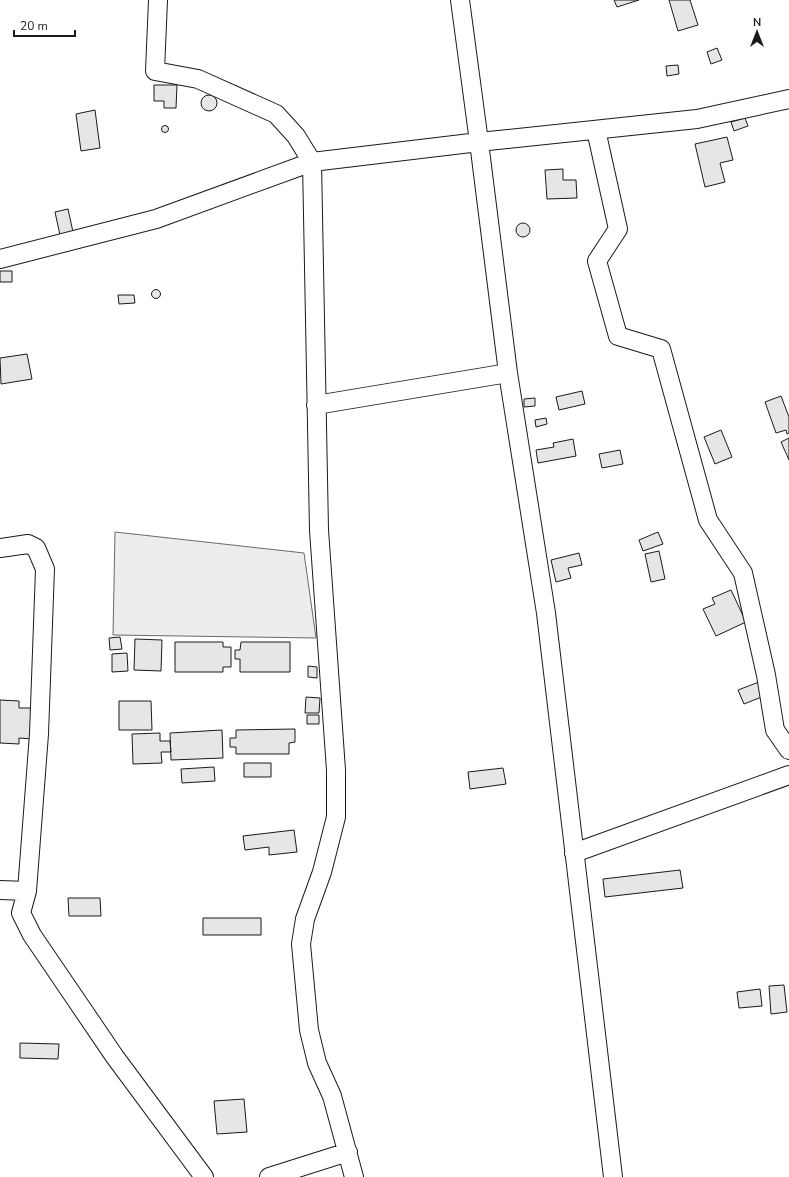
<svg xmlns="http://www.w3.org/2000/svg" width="789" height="1177" viewBox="0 0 789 1177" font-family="'Nunito Sans',sans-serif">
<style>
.built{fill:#ededed;stroke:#6a6a6a}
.building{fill:#e6e6e6;stroke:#1a1a1a}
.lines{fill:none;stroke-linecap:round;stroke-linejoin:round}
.minor-casing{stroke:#1a1a1a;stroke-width:20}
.minor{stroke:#fff;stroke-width:18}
</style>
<rect width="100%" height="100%" fill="#fff"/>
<path class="built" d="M 115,532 L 304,553 L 316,638 L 113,635 Z"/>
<path class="building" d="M 614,0 L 639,0 L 617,7 Z
M 669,0 L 690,0 L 698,25 L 678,31 Z
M 717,48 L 722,60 L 711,64 L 707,52 Z
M 678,65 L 679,74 L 667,76 L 666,66 Z
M 154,85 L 177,85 L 176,108 L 164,108 L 164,101 L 154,101 Z
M201 103a8 8 0 1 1 16 0a8 8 0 1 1-16 0Z
M 95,110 L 100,148 L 81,151 L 76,114 Z
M 745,118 L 748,126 L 734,131 L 731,122 Z
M161.5 129a3.5 3.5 0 1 1 7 0a3.5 3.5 0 1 1-7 0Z
M 727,137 L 733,160 L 720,163 L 725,182 L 705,187 L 695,144 Z
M 563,169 L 563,180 L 576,180 L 577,198 L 547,199 L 545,170 Z
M 68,209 L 73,232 L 60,235 L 55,212 Z
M516 230a7 7 0 1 1 14 0a7 7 0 1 1-14 0Z
M 0,271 L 12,271 L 12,282 L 0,282 Z
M151.5 294a4.5 4.5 0 1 1 9 0a4.5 4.5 0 1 1-9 0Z
M 118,295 L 134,295 L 135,303 L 119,304 Z
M 27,354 L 32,379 L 1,384 L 0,358 Z
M 582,391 L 585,404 L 559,410 L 556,397 Z
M 781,396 L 789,417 L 789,433 L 787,434 L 786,430 L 776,433 L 765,402 Z
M 535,398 L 535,406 L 524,407 L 524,399 Z
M 546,418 L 547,424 L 536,427 L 535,420 Z
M 721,430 L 732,457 L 715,464 L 704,437 Z
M 789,438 L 789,460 L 781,442 Z
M 573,439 L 576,456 L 538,463 L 536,450 L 554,447 L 553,443 Z
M 620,450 L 623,464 L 602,468 L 599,454 Z
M 658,532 L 663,544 L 643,551 L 639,540 Z
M 659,551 L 665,579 L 651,582 L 645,554 Z
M 579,553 L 582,565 L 568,568 L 571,578 L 556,582 L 551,560 Z
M 731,590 L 746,622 L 716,636 L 703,609 L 715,604 L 712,598 Z
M 120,637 L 122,649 L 110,650 L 109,638 Z
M 135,639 L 162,640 L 161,671 L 134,670 Z
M 175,642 L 223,642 L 223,647 L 231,647 L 231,667 L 223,667 L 223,672 L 175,672 Z
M 241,642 L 290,642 L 290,672 L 240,672 L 240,659 L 235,659 L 235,650 L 240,650 Z
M 127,653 L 128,671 L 112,672 L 112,654 Z
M 308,666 L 317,667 L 317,678 L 308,677 Z
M 759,682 L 764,696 L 744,704 L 738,690 Z
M 306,697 L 320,698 L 319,713 L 305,713 Z
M 0,700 L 19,701 L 19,708 L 33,708 L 32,739 L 19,738 L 19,744 L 0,743 Z
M 119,701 L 151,701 L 152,730 L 119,730 Z
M 307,715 L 319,715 L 319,724 L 307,724 Z
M 295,729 L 295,742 L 289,743 L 289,754 L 236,754 L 236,747 L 230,747 L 230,738 L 236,738 L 236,730 Z
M 222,730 L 223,758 L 171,760 L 170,733 Z
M 160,733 L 160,741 L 170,741 L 171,752 L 161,752 L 162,763 L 133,764 L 132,734 Z
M 244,763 L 271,763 L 271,777 L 244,777 Z
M 214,767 L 215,781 L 182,783 L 181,769 Z
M 503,768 L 506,784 L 470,789 L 468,772 Z
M 294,830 L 297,852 L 269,855 L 269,847 L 245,850 L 243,836 Z
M 680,870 L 683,888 L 605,897 L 603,879 Z
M 68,898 L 100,898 L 101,916 L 69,916 Z
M 203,918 L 261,918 L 261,935 L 203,935 Z
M 784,985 L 787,1012 L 771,1014 L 769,986 Z
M 760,989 L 762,1006 L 739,1008 L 737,992 Z
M 20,1043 L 59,1044 L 58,1059 L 20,1058 Z
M 244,1099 L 247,1132 L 217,1134 L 214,1101 Z"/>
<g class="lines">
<g class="minor-casing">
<path id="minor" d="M 158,0 L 155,71 L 198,79 L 276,114 L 296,136 L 312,162 L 319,530 L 336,770 L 336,817 L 322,872 L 305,919 L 301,944 L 309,1030 L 317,1063 L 332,1096 L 354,1177
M 596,130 L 618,229 L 597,261 L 618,336 L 661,349 L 708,520 L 743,573 L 766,675 L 775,730 L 789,750
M 0,259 L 156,219 L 312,162 L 479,142 L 460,0
M 316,405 L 508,373
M 0,548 L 28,544 L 36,548 L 45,569 L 39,734 L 27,891 L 21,913 L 32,935 L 115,1057 L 204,1177
M 574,853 L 789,775
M 0,890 L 27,891
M 269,1177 L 348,1152
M 613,1177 L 546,613 L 508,373 L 479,142 L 697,119 L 789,99"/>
</g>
<use href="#minor" class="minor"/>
</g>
<g transform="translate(757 32)" stroke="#ffffff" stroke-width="3" paint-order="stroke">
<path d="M0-3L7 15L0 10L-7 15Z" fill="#1a1a1a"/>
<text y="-6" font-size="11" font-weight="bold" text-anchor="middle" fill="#1a1a1a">N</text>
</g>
<path d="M14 30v6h61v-6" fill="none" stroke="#1a1a1a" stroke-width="2"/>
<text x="20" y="30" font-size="12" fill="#1a1a1a" stroke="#ffffff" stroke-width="3" paint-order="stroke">20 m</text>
</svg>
